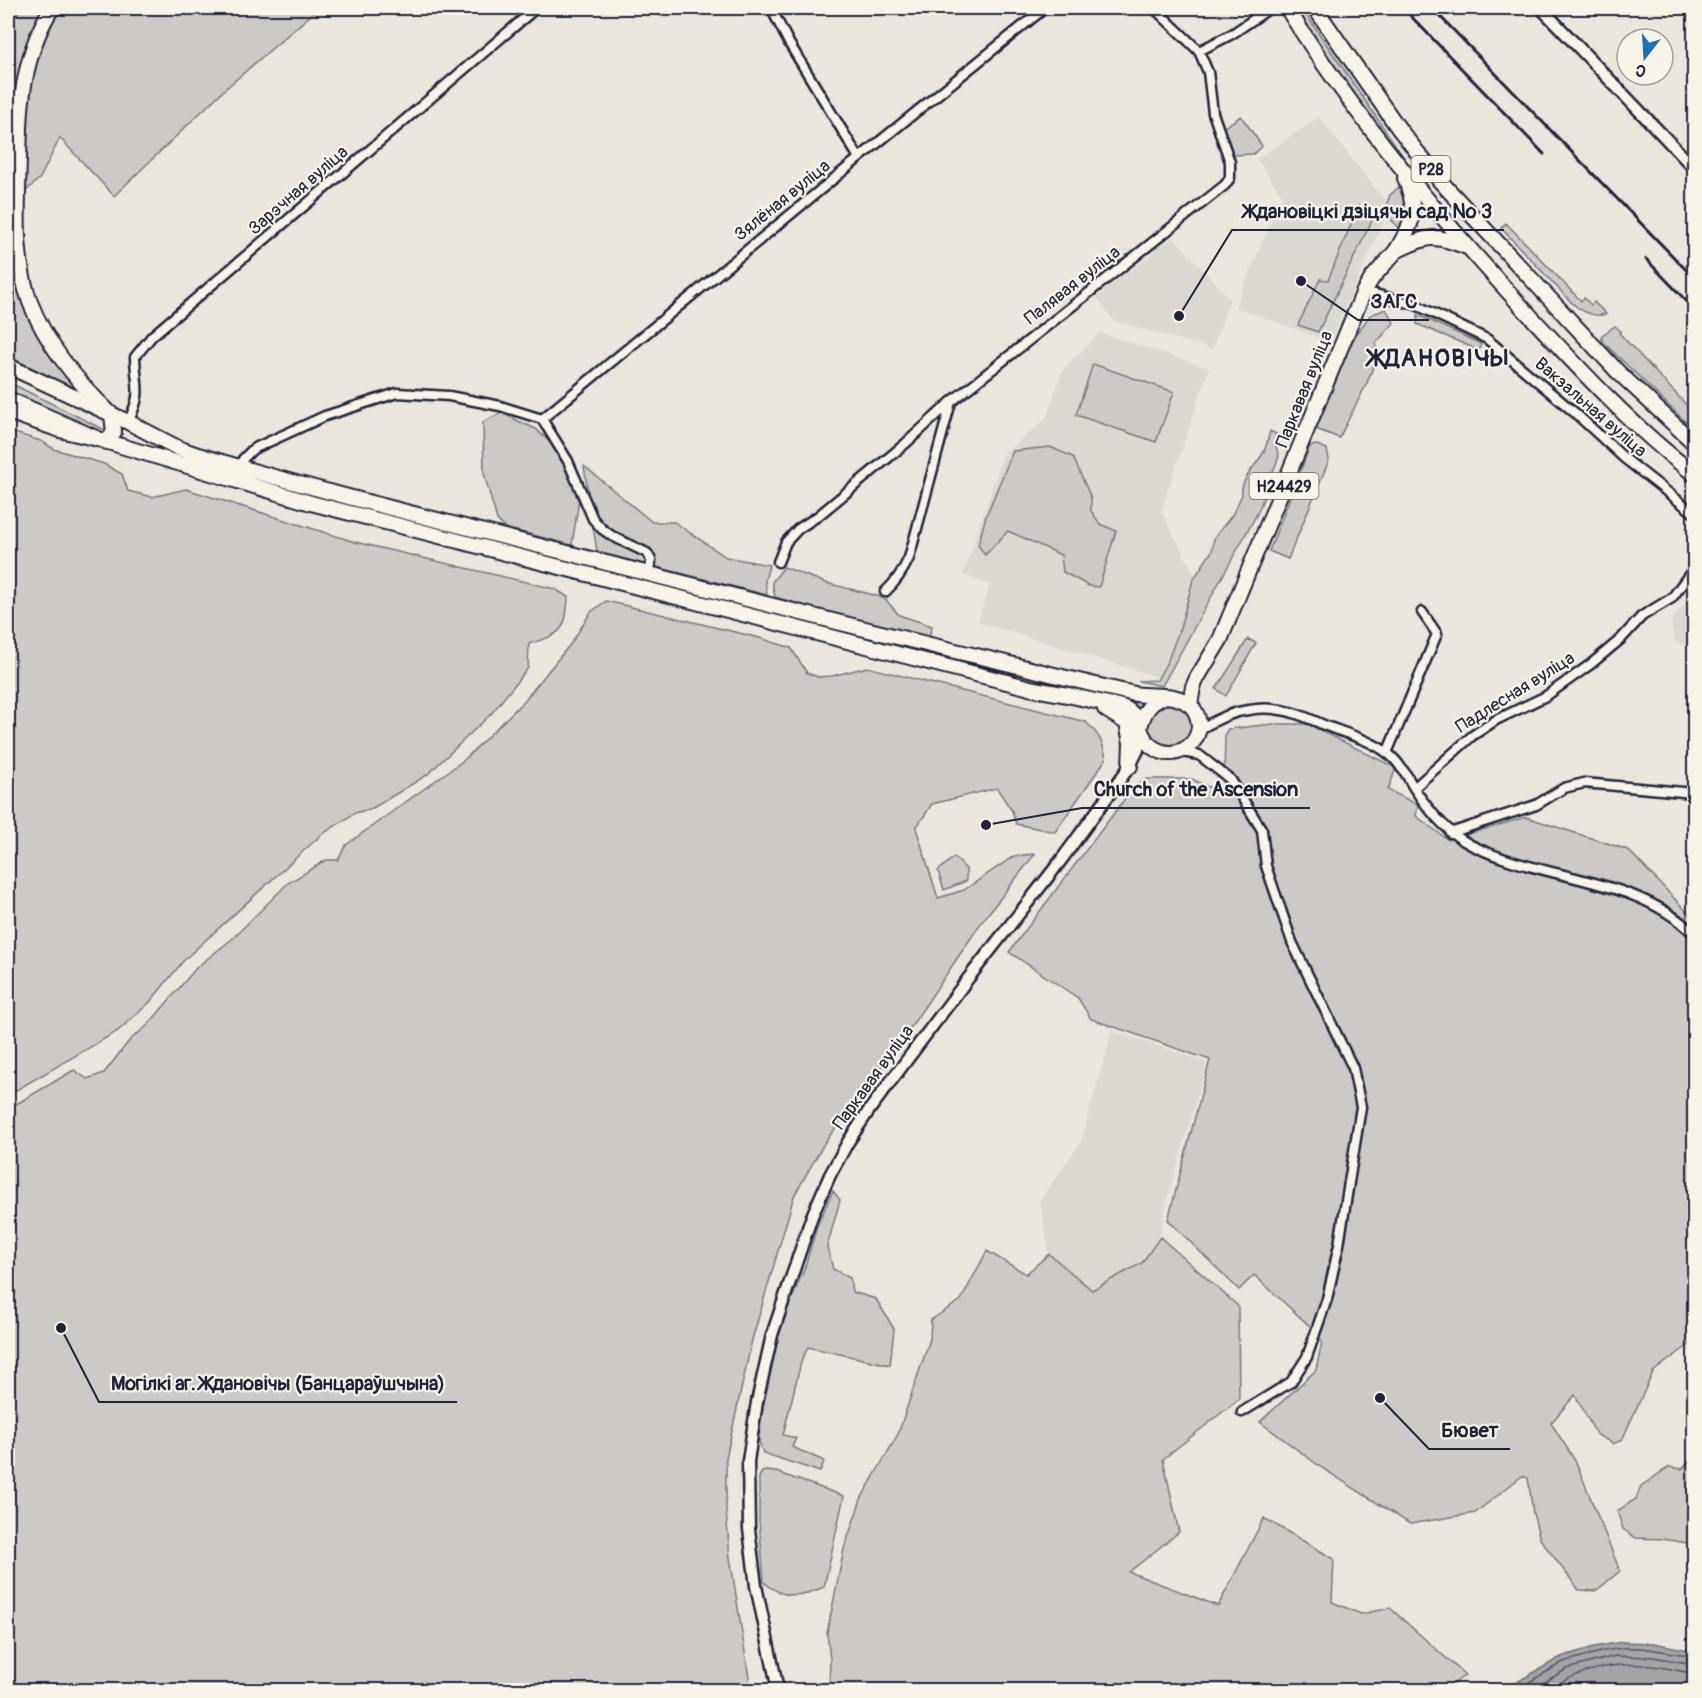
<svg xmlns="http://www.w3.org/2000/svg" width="1702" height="1698" viewBox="0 0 1702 1698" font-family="Pangolin,sans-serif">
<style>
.built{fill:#dbd8d2}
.green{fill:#cdc9c6;stroke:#787680;stroke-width:1.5}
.water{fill:#a6a3a6;stroke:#716f7b;stroke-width:1.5}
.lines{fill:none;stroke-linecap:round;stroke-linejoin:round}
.shore{stroke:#575666;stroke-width:1.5}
.minor-casing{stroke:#22223b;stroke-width:13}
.tertiary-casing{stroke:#22223b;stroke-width:15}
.primary-casing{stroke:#22223b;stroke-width:18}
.trunk-casing{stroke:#22223b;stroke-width:18}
.minor{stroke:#f7f3e8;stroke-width:8}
.tertiary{stroke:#f7f3e8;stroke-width:10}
.primary{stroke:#f7f3e8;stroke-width:14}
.trunk{stroke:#f7f3e8;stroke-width:14}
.rail{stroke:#22223b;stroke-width:3}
.labels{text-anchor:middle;stroke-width:4.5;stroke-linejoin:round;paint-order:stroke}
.shield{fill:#f7f3e8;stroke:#62616f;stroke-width:1.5}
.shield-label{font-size:16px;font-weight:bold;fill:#22223b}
.street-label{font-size:18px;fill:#22223b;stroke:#f7f3e8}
.district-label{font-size:24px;font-weight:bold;letter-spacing:1.5px;fill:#22223b;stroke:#f7f3e8}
.leader{fill:none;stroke:#22223b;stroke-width:2}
.callout-dot{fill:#22223b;stroke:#f7f3e8;stroke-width:2}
.callout-label{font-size:20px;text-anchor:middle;font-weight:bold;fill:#22223b;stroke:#f7f3e8;stroke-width:4.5;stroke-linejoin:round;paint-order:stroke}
</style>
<rect width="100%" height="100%" fill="#eae6de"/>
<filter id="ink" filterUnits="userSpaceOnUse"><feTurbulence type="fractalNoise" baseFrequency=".0167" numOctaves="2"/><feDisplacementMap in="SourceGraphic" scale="12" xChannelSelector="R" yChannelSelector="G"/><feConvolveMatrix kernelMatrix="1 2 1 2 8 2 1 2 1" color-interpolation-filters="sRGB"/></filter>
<g filter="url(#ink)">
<path class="built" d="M 1319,117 L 1390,207 L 1330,342 L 1235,307 L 1282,195 L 1257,159 Z
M 1173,237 L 1230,299 L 1212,349 L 1114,321 L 1096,297 Z
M 1100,333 L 1209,368 L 1161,511 L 1201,587 L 1158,677 L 978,622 L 990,585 L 963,575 L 1004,453 L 1046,419 L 1063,369 Z
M 1685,603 L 1694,611 L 1694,649 L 1674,641 L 1671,621 Z
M 1112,1031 L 1207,1062 L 1165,1208 L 1160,1237 L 1142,1263 L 1092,1290 L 1049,1254 L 1040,1200 L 1081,1142 Z"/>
<path class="green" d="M 24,8 L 44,8 L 27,45 L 18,78 L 15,262 L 83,393 L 8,356 L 8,19 Z
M 58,8 L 319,8 L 225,89 L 114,196 L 60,138 L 40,178 L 26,191 C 27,154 24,113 32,76 C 37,53 47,29 58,8 Z
M 1294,8 L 1302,8 L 1413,171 L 1460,226 L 1457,229 L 1413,179 Z
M 1241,116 L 1262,146 L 1253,154 L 1232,155 L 1224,127 Z
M 1399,187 C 1413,204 1407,212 1402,231 L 1384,212 L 1390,195 Z
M 1359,205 L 1375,214 L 1318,332 L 1298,325 L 1320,279 L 1328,280 Z
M 1506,223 L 1581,301 L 1584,298 L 1591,305 L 1594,302 L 1606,314 C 1593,318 1581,311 1572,303 L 1501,228 Z
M 1386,309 L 1394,323 L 1376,343 L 1374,365 L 1367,383 L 1339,438 L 1316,429 L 1352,341 L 1370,315 Z
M 1418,315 L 1481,344 L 1478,352 L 1471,347 L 1417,324 Z
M 1615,326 L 1621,331 L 1619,333 L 1694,413 L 1694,430 L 1603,342 L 1601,336 Z
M 1093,364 L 1174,392 L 1156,442 L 1076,415 Z
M 8,382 L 105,430 L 106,434 L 100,436 L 8,391 Z
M 501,413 L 536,429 L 564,456 L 579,499 L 572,545 L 505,528 L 497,520 L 484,474 L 483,422 Z
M 8,431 L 41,441 L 54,449 L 104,464 L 122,474 L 128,491 L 152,497 L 186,489 L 355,542 L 555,589 L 568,597 C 566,632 561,634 529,644 L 528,668 L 491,714 L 427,775 L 373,808 L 355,813 L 321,835 L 185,959 L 150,1002 L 118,1031 L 8,1095 Z
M 1270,431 L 1276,434 L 1275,444 L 1279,456 L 1258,512 L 1162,686 L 1138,681 L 1157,680 L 1168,660 L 1180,628 L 1193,580 L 1212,551 L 1214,538 L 1232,515 L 1242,495 C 1239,482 1255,466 1262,455 C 1266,449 1268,439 1270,431 Z
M 1317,445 L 1327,449 L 1329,460 L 1288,559 L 1269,551 L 1310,446 Z
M 1050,447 L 1073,457 L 1091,498 L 1091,511 L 1100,524 L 1116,531 L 1099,587 L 1089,586 L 1063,572 L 1061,555 L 1008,531 L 985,555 L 978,545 L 986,516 L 1013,451 Z
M 584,466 L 652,522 L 674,522 L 726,557 L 769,565 L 765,581 L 767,595 L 597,552 Z
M 784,567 L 826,583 L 878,596 L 887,601 L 899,615 L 932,626 L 928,641 L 775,597 L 772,582 Z
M 606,601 L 760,638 L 791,648 L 807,673 L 818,677 L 832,676 L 867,667 L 1086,722 C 1099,735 1103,741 1106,759 L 1055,832 L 1016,824 L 1012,811 L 997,788 L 932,804 L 916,828 L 938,898 L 964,890 L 1014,856 L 1035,854 L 981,923 L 902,1040 L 825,1142 L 794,1196 L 752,1340 L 726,1458 L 726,1510 L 730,1557 L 751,1690 L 8,1690 L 8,1109 L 74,1070 L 87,1079 L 104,1073 L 129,1041 L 148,1025 L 197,967 L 232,939 L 288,883 L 326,860 L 338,860 L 346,845 L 464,760 L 524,701 L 572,642 L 591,612 Z
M 1248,639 L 1256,643 L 1226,696 L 1216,689 Z
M 1046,680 L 1141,702 L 1138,709 L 1121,702 L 1046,683 L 1044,681 Z
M1148 725a22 22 0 1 1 44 0a22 22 0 1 1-44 0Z
M 1273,724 L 1308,724 L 1396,768 L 1388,790 L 1418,805 L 1416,816 L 1448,840 L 1526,817 L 1628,850 L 1694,919 L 1694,1341 L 1653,1372 L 1622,1440 L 1613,1444 L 1596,1434 L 1575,1395 L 1551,1423 L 1576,1462 L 1620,1571 L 1596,1591 L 1579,1590 L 1540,1539 L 1533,1513 L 1528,1478 L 1522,1476 L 1475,1513 L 1410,1524 L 1322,1468 L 1260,1422 L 1316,1370 L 1322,1342 L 1314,1330 L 1254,1275 L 1239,1290 L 1168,1220 L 1210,1060 L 1091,1019 L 1078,998 L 1009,952 L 1136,784 L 1148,779 L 1192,779 L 1221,793 L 1224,777 L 1225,734 L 1228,729 Z
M 954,857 L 966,869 L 966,881 L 944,890 L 938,871 Z
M 833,1191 L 840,1200 L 827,1247 L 833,1269 L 850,1278 L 852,1292 L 876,1299 L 894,1329 L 890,1365 L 808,1347 L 801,1362 L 783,1435 L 796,1438 L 792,1447 L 824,1461 L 820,1472 L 763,1453 L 757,1435 L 777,1334 L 804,1270 L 817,1226 Z
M 1160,1237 L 1238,1306 L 1239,1399 L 1163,1459 L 1179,1532 L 1129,1572 L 1218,1606 L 1264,1518 L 1334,1559 L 1332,1602 L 1361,1614 L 1390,1608 L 1465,1675 L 1446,1690 L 819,1690 L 829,1689 L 830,1660 L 827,1633 L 844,1549 L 861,1499 L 898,1434 L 930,1339 L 931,1320 L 961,1300 L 987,1251 L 1026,1274 L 1049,1254 L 1092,1290 L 1142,1263 Z
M 1694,1457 L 1694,1544 L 1662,1539 L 1636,1538 L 1623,1529 L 1617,1511 L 1636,1499 L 1641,1486 L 1669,1467 L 1682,1469 Z
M 766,1471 L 776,1472 L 844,1496 L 824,1587 C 801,1597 783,1600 764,1582 L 759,1519 L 759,1477 L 762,1472 Z"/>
<path class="water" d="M 1622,1642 L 1654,1643 L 1694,1651 L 1694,1690 L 1503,1690 L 1561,1657 L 1594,1647 Z"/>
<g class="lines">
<path class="shore" d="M 1516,1690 L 1563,1662 L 1604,1651 L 1623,1648 L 1642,1648 L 1694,1656
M 1531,1690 L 1567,1669 L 1615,1656 L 1653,1657 L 1694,1664
M 1548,1690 C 1577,1670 1617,1661 1652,1666 C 1666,1667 1680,1672 1694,1673"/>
<g class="minor-casing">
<path id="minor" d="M 771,8 L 789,43 L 859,158
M 1154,8 L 1199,51
M 1364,291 L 1416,305 L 1487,339 L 1574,412 L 1624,458 L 1694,513
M 542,419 L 859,158 L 1045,8
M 128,422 C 143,392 136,388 135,357 L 152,336 L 536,8
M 240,468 L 243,459 L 253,449 L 325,416 L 397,393 L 449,396 L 500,406 L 542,419 L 568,461 L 593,519 L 602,529 L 612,536 L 647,553 L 651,560 L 650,574
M 778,562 L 786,542 L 798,529 L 818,516 L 905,444 L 951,402 L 1225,185 L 1230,178 L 1230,162 L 1213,113 L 1208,72 L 1199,51 L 1232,34 L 1270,8
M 885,592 C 896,582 903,571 909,558 L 951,402
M 1198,730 C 1215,721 1230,712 1249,710 C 1259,708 1270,708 1281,710 C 1296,712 1310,719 1324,725 C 1344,733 1368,739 1386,752 C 1392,756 1398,763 1402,769 C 1407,774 1410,782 1414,788 C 1429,811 1447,833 1471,845 C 1543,881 1635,875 1694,934
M 1181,752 L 1199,755 L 1231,780 L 1262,830 L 1266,866 L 1292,942 L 1353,1068 L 1361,1107 L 1339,1245 L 1327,1299 L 1307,1357 L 1291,1382 L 1242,1412
M 1387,753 L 1437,634 L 1422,612
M 1414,788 L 1472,736 L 1496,720 L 1546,696 L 1591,664 L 1621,639 L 1642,616 L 1672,598 L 1694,568
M 1450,833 L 1536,805 L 1564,788 L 1584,783 L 1694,793"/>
</g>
<g class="tertiary-casing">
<path id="tertiary" d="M 1541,8 L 1694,168
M 778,1690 L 756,1586 L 749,1529 L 748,1461 L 757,1402 L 772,1335 L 812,1216 L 830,1175 L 848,1142 L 870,1109 L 970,976 L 1059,863 L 1130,766 L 1138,750 L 1141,732"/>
</g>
<g class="primary-casing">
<path id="primary" d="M 8,366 L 128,422 L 178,448 L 198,455 C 329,494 462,526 595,560 C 723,593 852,627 981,657 C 1032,669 1083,683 1135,694 C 1150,697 1172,693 1184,701 C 1194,706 1199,716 1199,727 C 1196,753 1164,762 1147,742 C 1139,732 1139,718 1128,710 C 1122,706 1111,705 1104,703 C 1079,697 1054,692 1029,688
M 8,399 L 98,439 L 311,503 L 1038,690
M 107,442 L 114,432 L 112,415
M 1190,705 L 1193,687 L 1197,678 L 1220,640 L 1364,291 L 1373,277 L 1396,251
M 1105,709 L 1127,723 L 1131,743 L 1130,766
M 1140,727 C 1144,712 1149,703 1163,697"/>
</g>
<g class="trunk-casing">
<path id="trunk" d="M 52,8 C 39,28 31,51 26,75 C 20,102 20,130 19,157 C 18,205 13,256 30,302 C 47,346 78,383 112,415
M 1287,8 C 1354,116 1436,213 1522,307 C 1576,365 1631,426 1694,474
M 1315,8 L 1399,129 L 1440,181 L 1618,372 L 1694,443
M 1396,251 C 1414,221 1418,211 1405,178
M 1396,251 C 1429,235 1433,234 1467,247
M 8,412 L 60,430 L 98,439"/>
</g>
<use href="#minor" class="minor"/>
<use href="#tertiary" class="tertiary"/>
<use href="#primary" class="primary"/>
<use href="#trunk" class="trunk"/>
<path class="rail" d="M 1403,8 L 1544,154
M 1432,8 L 1694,278
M 1646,259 L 1694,309"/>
</g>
</g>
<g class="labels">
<g class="shield">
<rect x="1411.5" y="156" width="39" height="26" rx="4.5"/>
<rect x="1249.5" y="473" width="69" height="26" rx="4.5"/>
</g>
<g class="shield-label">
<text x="1431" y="175">Р28</text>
<text x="1284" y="492">Н24429</text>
</g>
<g class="street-label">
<text transform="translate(298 190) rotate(-41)" y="6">Зарэчная вуліца</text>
<text transform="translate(782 200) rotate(-39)" y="6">Зялёная вуліца</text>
<text transform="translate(1072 285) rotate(-38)" y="6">Палявая вуліца</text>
<text transform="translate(1304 389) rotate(-68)" y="6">Паркавая вуліца</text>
<text transform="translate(1591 407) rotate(41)" y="6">Вакзальная вуліца</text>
<text transform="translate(1515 692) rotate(-32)" y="6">Падлесная вуліца</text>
<text transform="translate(873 1077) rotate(-54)" y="6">Паркавая вуліца</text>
</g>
<g class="district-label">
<text x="1439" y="366">ЖДАНОВІЧЫ</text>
</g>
</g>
<path class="leader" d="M1179 316L1232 230H1504M1301 281L1358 320H1429M986 825L1082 808H1310M61 1328L99 1402H457M1380 1398L1429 1449H1510"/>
<g class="callout-dot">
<circle cx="1179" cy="316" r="6"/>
<circle cx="1301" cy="281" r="6"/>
<circle cx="986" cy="825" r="6"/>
<circle cx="61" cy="1328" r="6"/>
<circle cx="1380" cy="1398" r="6"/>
</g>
<g class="callout-label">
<text x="1368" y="218">Ждановіцкі дзіцячы сад № 3</text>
<text x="1394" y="308">ЗАГС</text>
<text x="1196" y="796">Church of the Ascension</text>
<text x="278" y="1390">Могілкі аг. Ждановічы (Банцараўшчына)</text>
<text x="1470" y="1437">Бювет</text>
</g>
<rect width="1702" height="1698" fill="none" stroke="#f7f3e8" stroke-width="30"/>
<rect x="15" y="15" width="1672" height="1668" fill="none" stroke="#22223b" stroke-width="2" filter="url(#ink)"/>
<g transform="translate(1645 57) rotate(197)"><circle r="28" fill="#f7f3e8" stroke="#a29fa3" stroke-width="1.5"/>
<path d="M0-4.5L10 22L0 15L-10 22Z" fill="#1f6fb2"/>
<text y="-9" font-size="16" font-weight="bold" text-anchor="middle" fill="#22223b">С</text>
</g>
</svg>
